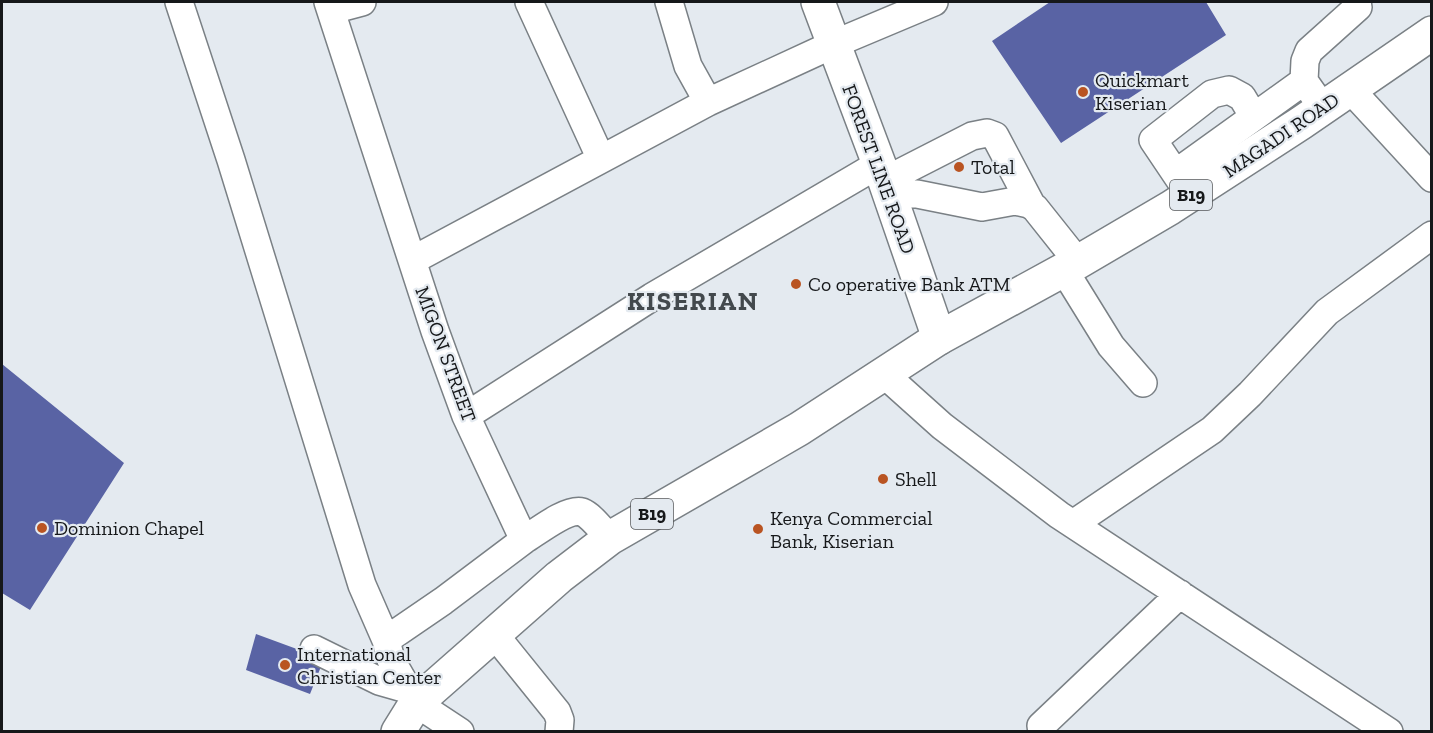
<svg xmlns="http://www.w3.org/2000/svg" width="1433" height="733" viewBox="0 0 1433 733" font-family="'Zilla Slab',serif">
<style>
.building{fill:#5963a4}
.lines{fill:none;stroke-linecap:round;stroke-linejoin:round}
.minor-casing{stroke:#7a8085;stroke-width:30}
.major-casing{stroke:#7a8085;stroke-width:36}
.highway-casing{stroke:#7a8085;stroke-width:36}
.minor{stroke:#fff;stroke-width:27}
.major{stroke:#fff;stroke-width:33}
.highway{stroke:#fff;stroke-width:33}
.poi-dot{fill:#b95422;stroke:#e4eaf0;stroke-width:2}
.labels{text-anchor:middle;stroke-width:4.5;stroke-linejoin:round;paint-order:stroke}
.shield{fill:#e4eaf0;stroke:#54575a;stroke-width:1.5}
.shield-label{font-size:18px;font-weight:bold;fill:#16181a}
.poi-label{font-size:20px;fill:#16181a;stroke:#e4eaf0;text-anchor:start}
.street-label{font-size:20px;fill:#16181a;stroke:#e4eaf0}
.district-label{font-size:26px;font-weight:bold;letter-spacing:1.5px;fill:#43494d;stroke:#e4eaf0}
</style>
<rect width="100%" height="100%" fill="#e4eaf0"/>
<path class="building" d="M 1050,2 L 1206,2 L 1226,35 L 1061,143 L 992,41 Z
M 2,364 L 124,463 L 30,610 L 2,593 Z
M 256,634 L 324,659 L 310,694 L 246,670 Z"/>
<g class="lines">
<g class="minor-casing">
<path id="minor" d="M 179,2 L 231,160 L 362,585 L 386,640 L 391,660 L 416,703 L 460,732
M 328,2 L 435,331 L 466,416 L 524,540 L 443,601 L 386,640
M 529,2 L 601,159
M 669,2 L 688,66 L 708,102
M 332,10 L 362,2
M 1304,81 L 1305,61 L 1309,51 L 1358,7
M 1350,89 L 1432,178
M 1176,173 L 1304,81 L 1323,108
M 884,181 L 972,136 L 987,133 L 995,136 L 1032,206
M 889,194 L 917,194 L 982,207 L 1015,201 L 1029,204 L 1035,208 L 1078,262
M 1190,195 L 1153,140 L 1212,94 L 1229,90 L 1242,97 L 1254,117
M 413,260 L 708,102 L 834,44 L 934,2
M 1064,270 L 1111,346 L 1143,383
M 884,374 L 942,426 L 1059,515 L 1389,732
M 466,416 L 652,297 L 879,164
M 1073,524 L 1212,430 L 1250,394 L 1327,312 L 1432,235
M 524,540 C 537,532 567,508 582,512 C 592,516 602,531 610,538
M 494,634 L 557,712 L 560,720 L 559,732
M 314,649 L 379,681 L 407,689
M 1041,726 L 1180,594"/>
</g>
<g class="major-casing">
<path id="major" d="M 818,2 L 879,164 L 939,338"/>
</g>
<g class="highway-casing">
<path id="highway" d="M 398,732 L 416,703 L 559,577 L 610,538 L 799,429 L 939,338 L 1078,262 L 1170,208 L 1301,123 L 1432,33"/>
</g>
<use href="#minor" class="minor"/>
<use href="#major" class="major"/>
<use href="#highway" class="highway"/>
</g>
<g class="poi-dot">
<circle cx="1083" cy="92" r="6"/>
<circle cx="959" cy="167" r="6"/>
<circle cx="796" cy="284" r="6"/>
<circle cx="883" cy="479" r="6"/>
<circle cx="42" cy="528" r="6"/>
<circle cx="758" cy="529" r="6"/>
<circle cx="285" cy="665" r="6"/>
</g>
<g class="labels">
<g class="shield">
<rect x="1170" y="180" width="42" height="30" rx="4.5"/>
<rect x="631" y="499" width="42" height="30" rx="4.5"/>
</g>
<g class="shield-label">
<text x="1191" y="201">B19</text>
<text x="652" y="520">B19</text>
</g>
<g class="poi-label">
<text x="1095" y="87">Quickmart<tspan x="1095" dy="23">Kiserian</tspan></text>
<text x="971" y="174">Total</text>
<text x="808" y="291">Co operative Bank ATM</text>
<text x="895" y="486">Shell</text>
<text x="770" y="525">Kenya Commercial<tspan x="770" dy="23">Bank, Kiserian</tspan></text>
<text x="54" y="535">Dominion Chapel</text>
<text x="297" y="661">International<tspan x="297" dy="23">Christian Center</tspan></text>
</g>
<g class="street-label">
<text transform="translate(1281 135) rotate(-34)" y="7">MAGADI ROAD</text>
<text transform="translate(879 169) rotate(70)" y="7">FOREST LINE ROAD</text>
<text transform="translate(446 354) rotate(70)" y="7">MIGON STREET</text>
</g>
<g class="district-label">
<text x="693" y="310">KISERIAN</text>
</g>
</g>
<rect width="1433" height="733" fill="none" stroke="#16181a" stroke-width="6"/>
</svg>
